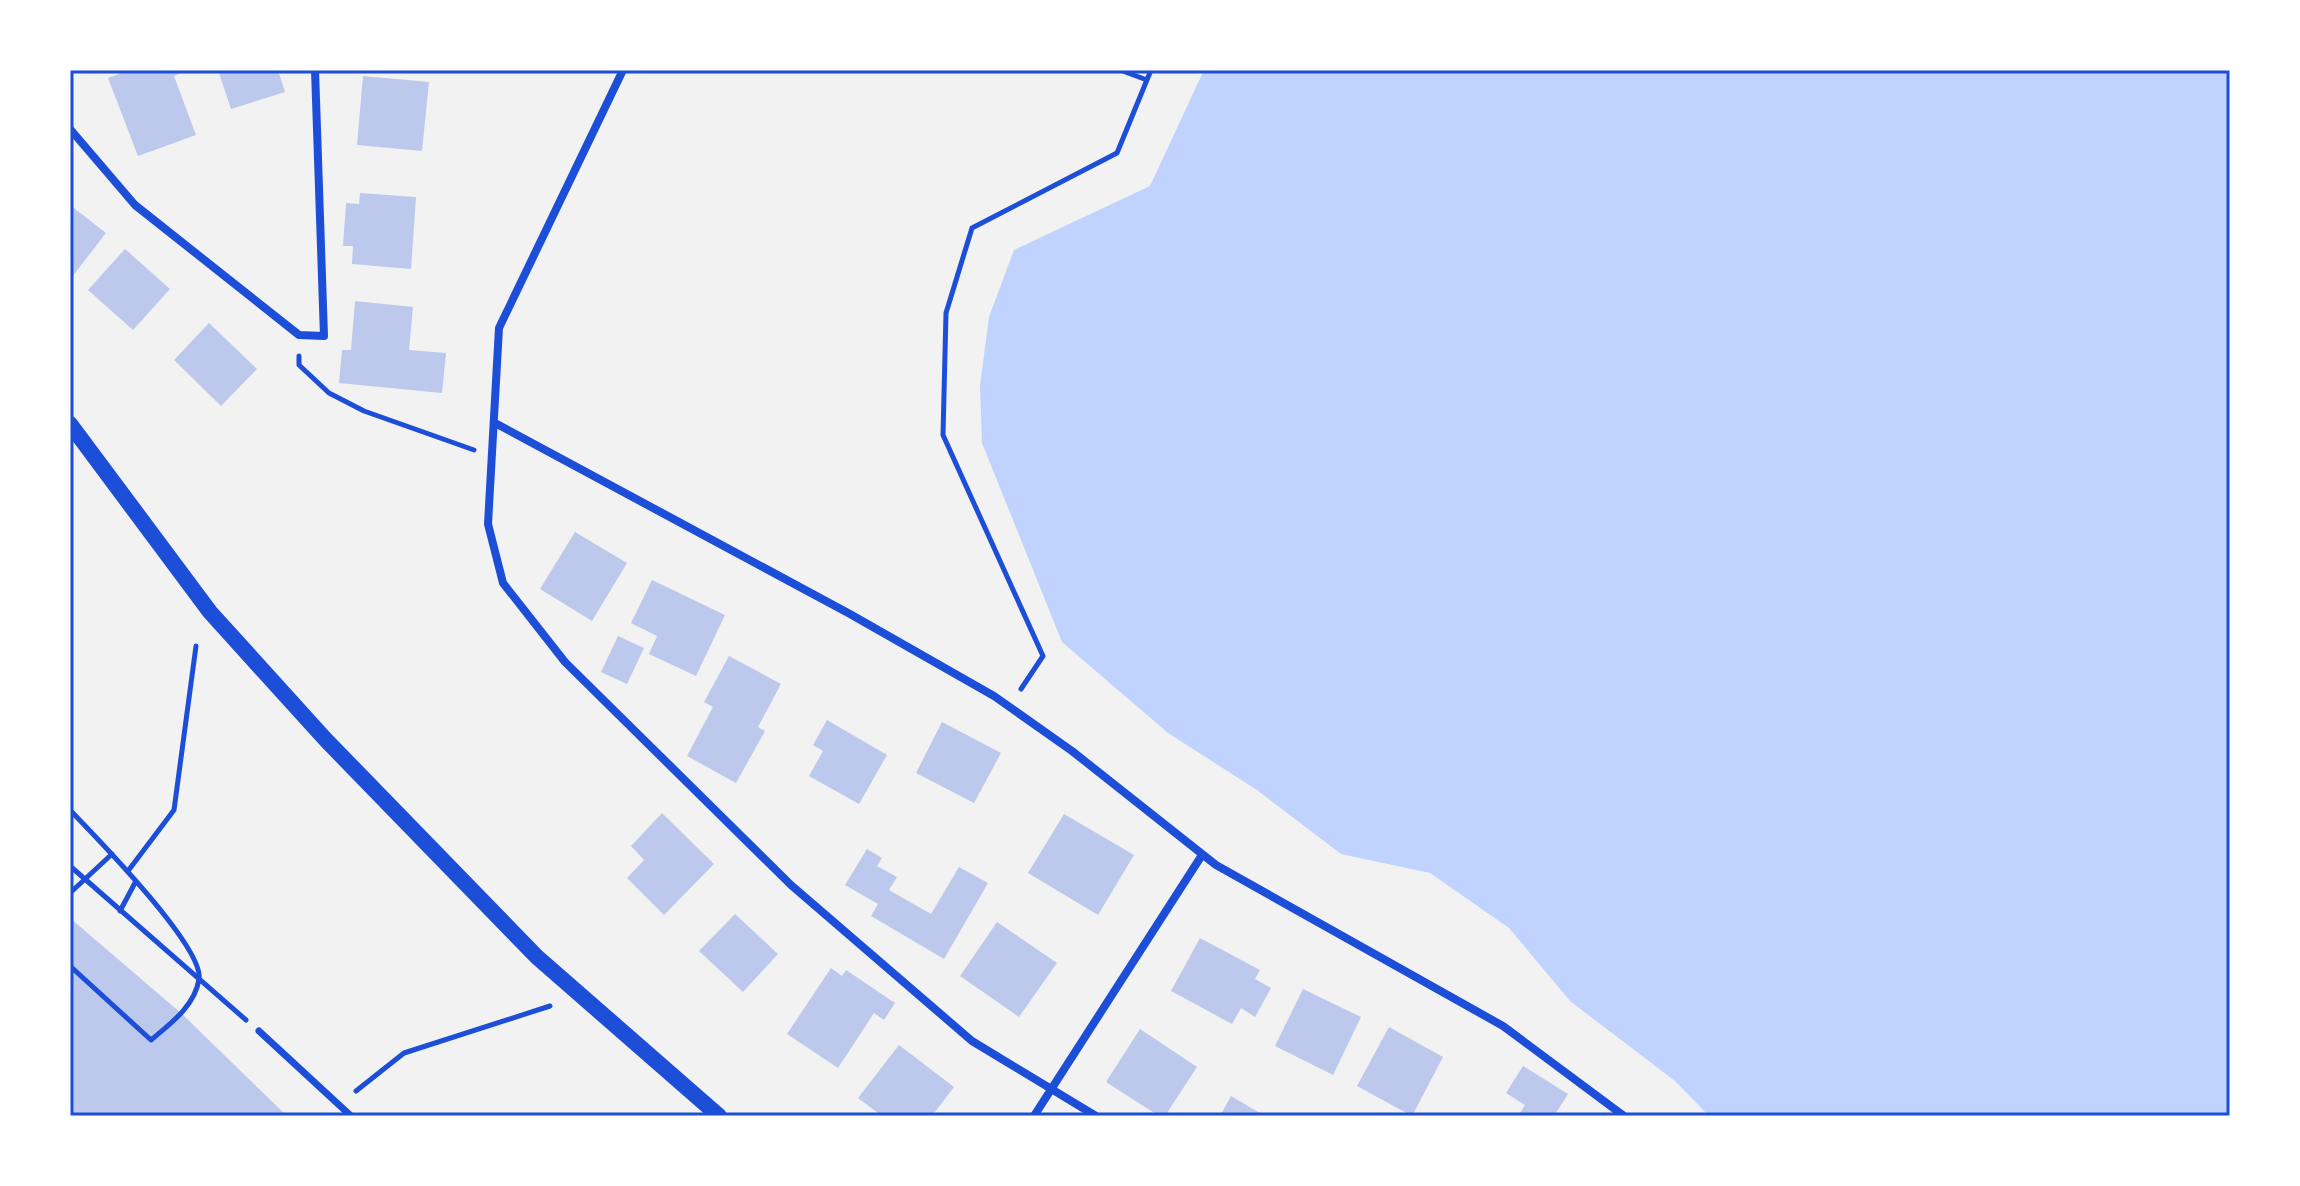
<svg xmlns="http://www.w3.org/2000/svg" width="2300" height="1186" viewBox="0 0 2300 1186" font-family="Figtree,sans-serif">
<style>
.water{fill:#bfd3fe}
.building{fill:#bdc9ec}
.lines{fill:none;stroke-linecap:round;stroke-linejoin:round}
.path{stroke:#1d4ed8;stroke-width:5}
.pedestrian{stroke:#1d4ed8;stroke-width:7}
.minor{stroke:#1d4ed8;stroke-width:8}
.secondary{stroke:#1d4ed8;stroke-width:16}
.neatline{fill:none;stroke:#1d4ed8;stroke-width:3}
</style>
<rect width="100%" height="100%" fill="#f2f2f2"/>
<path class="water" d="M 1204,70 L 2230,70 L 2230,1116 L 1709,1116 L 1675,1081 L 1570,1001 L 1509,928 L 1430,873 L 1341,854 L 1257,790 L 1168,733 L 1062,642 L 982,443 L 980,386 L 989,317 L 1014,250 L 1150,186 Z"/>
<path class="building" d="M 130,70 L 189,70 L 174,76 L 196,135 L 138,156 L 108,78 Z
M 218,70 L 278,70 L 285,92 L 231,109 Z
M 363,76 L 429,82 L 422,151 L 357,145 Z
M 360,193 L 416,197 L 411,269 L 352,264 L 353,246 L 343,246 L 346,203 L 359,204 Z
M 70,205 L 106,233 L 72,277 L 70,276 Z
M 125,249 L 170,289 L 133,330 L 88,290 Z
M 355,301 L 413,307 L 409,350 L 446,353 L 442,393 L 339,383 L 342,350 L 351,350 Z
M 209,323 L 257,369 L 221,406 L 174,360 Z
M 575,532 L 627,563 L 592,621 L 540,589 Z
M 652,580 L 725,615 L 696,676 L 649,654 L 657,636 L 631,623 Z
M 618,636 L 644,648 L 627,684 L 601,672 Z
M 729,656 L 781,684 L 758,727 L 765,731 L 736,783 L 687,756 L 713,707 L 704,702 Z
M 827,720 L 887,755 L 859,804 L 809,776 L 823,751 L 813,745 Z
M 942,722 L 1001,753 L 974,803 L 916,773 Z
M 662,813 L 714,864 L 664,915 L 627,878 L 644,860 L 631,846 Z
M 1064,814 L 1134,855 L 1098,915 L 1028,873 Z
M 867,849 L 882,858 L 877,866 L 897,877 L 889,890 L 931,914 L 959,867 L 988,883 L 944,959 L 871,916 L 878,904 L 845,885 Z
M 735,914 L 778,954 L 743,992 L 699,951 Z
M 70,918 L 182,1014 L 287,1116 L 70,1116 Z
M 997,922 L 1057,963 L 1019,1017 L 960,976 Z
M 1200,938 L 1260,970 L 1255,979 L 1271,988 L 1255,1017 L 1241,1008 L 1232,1024 L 1171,991 Z
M 831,968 L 842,976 L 846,970 L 895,1003 L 884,1020 L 874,1013 L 838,1068 L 787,1034 Z
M 1303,989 L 1361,1017 L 1333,1075 L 1275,1046 Z
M 1389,1027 L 1443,1057 L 1412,1116 L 1357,1086 Z
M 1140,1029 L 1197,1067 L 1165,1116 L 1159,1116 L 1106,1082 Z
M 899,1045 L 954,1087 L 932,1116 L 882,1116 L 858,1098 Z
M 1523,1066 L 1568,1094 L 1554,1116 L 1518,1116 L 1525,1105 L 1506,1093 Z
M 1231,1096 L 1265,1116 L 1220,1116 Z"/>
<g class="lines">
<path class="path" d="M 1120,70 L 1147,80
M 299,356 L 299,365 L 329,393 L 364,411 L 474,450
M 1021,689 L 1043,656 L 943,435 L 946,313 L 972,228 L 1117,153 L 1151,70
M 70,810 C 95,836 204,947 199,979 C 195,1006 170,1024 151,1040 L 70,966
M 70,866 L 246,1020
M 128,871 L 174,810 L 196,646
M 70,893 L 112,854
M 120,911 L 136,881
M 356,1091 L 404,1053 L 550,1006"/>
<path class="pedestrian" d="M 259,1031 L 351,1116"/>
<path class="minor" d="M 623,70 L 499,328 L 488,524 L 503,583 L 565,662 L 791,885 L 972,1041 L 1096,1116
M 70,129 L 135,205 L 299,335 L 324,336 L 315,70
M 495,423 L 850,614 L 994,696 L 1072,751 L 1216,865 L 1503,1026 L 1624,1116
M 1034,1116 L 1202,855"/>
<path class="secondary" d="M 70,424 L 210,612 L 326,740 L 537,957 L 719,1116"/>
</g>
<rect width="2300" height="1186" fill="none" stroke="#ffffff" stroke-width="144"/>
<rect x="72" y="72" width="2156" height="1042" class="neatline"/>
</svg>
